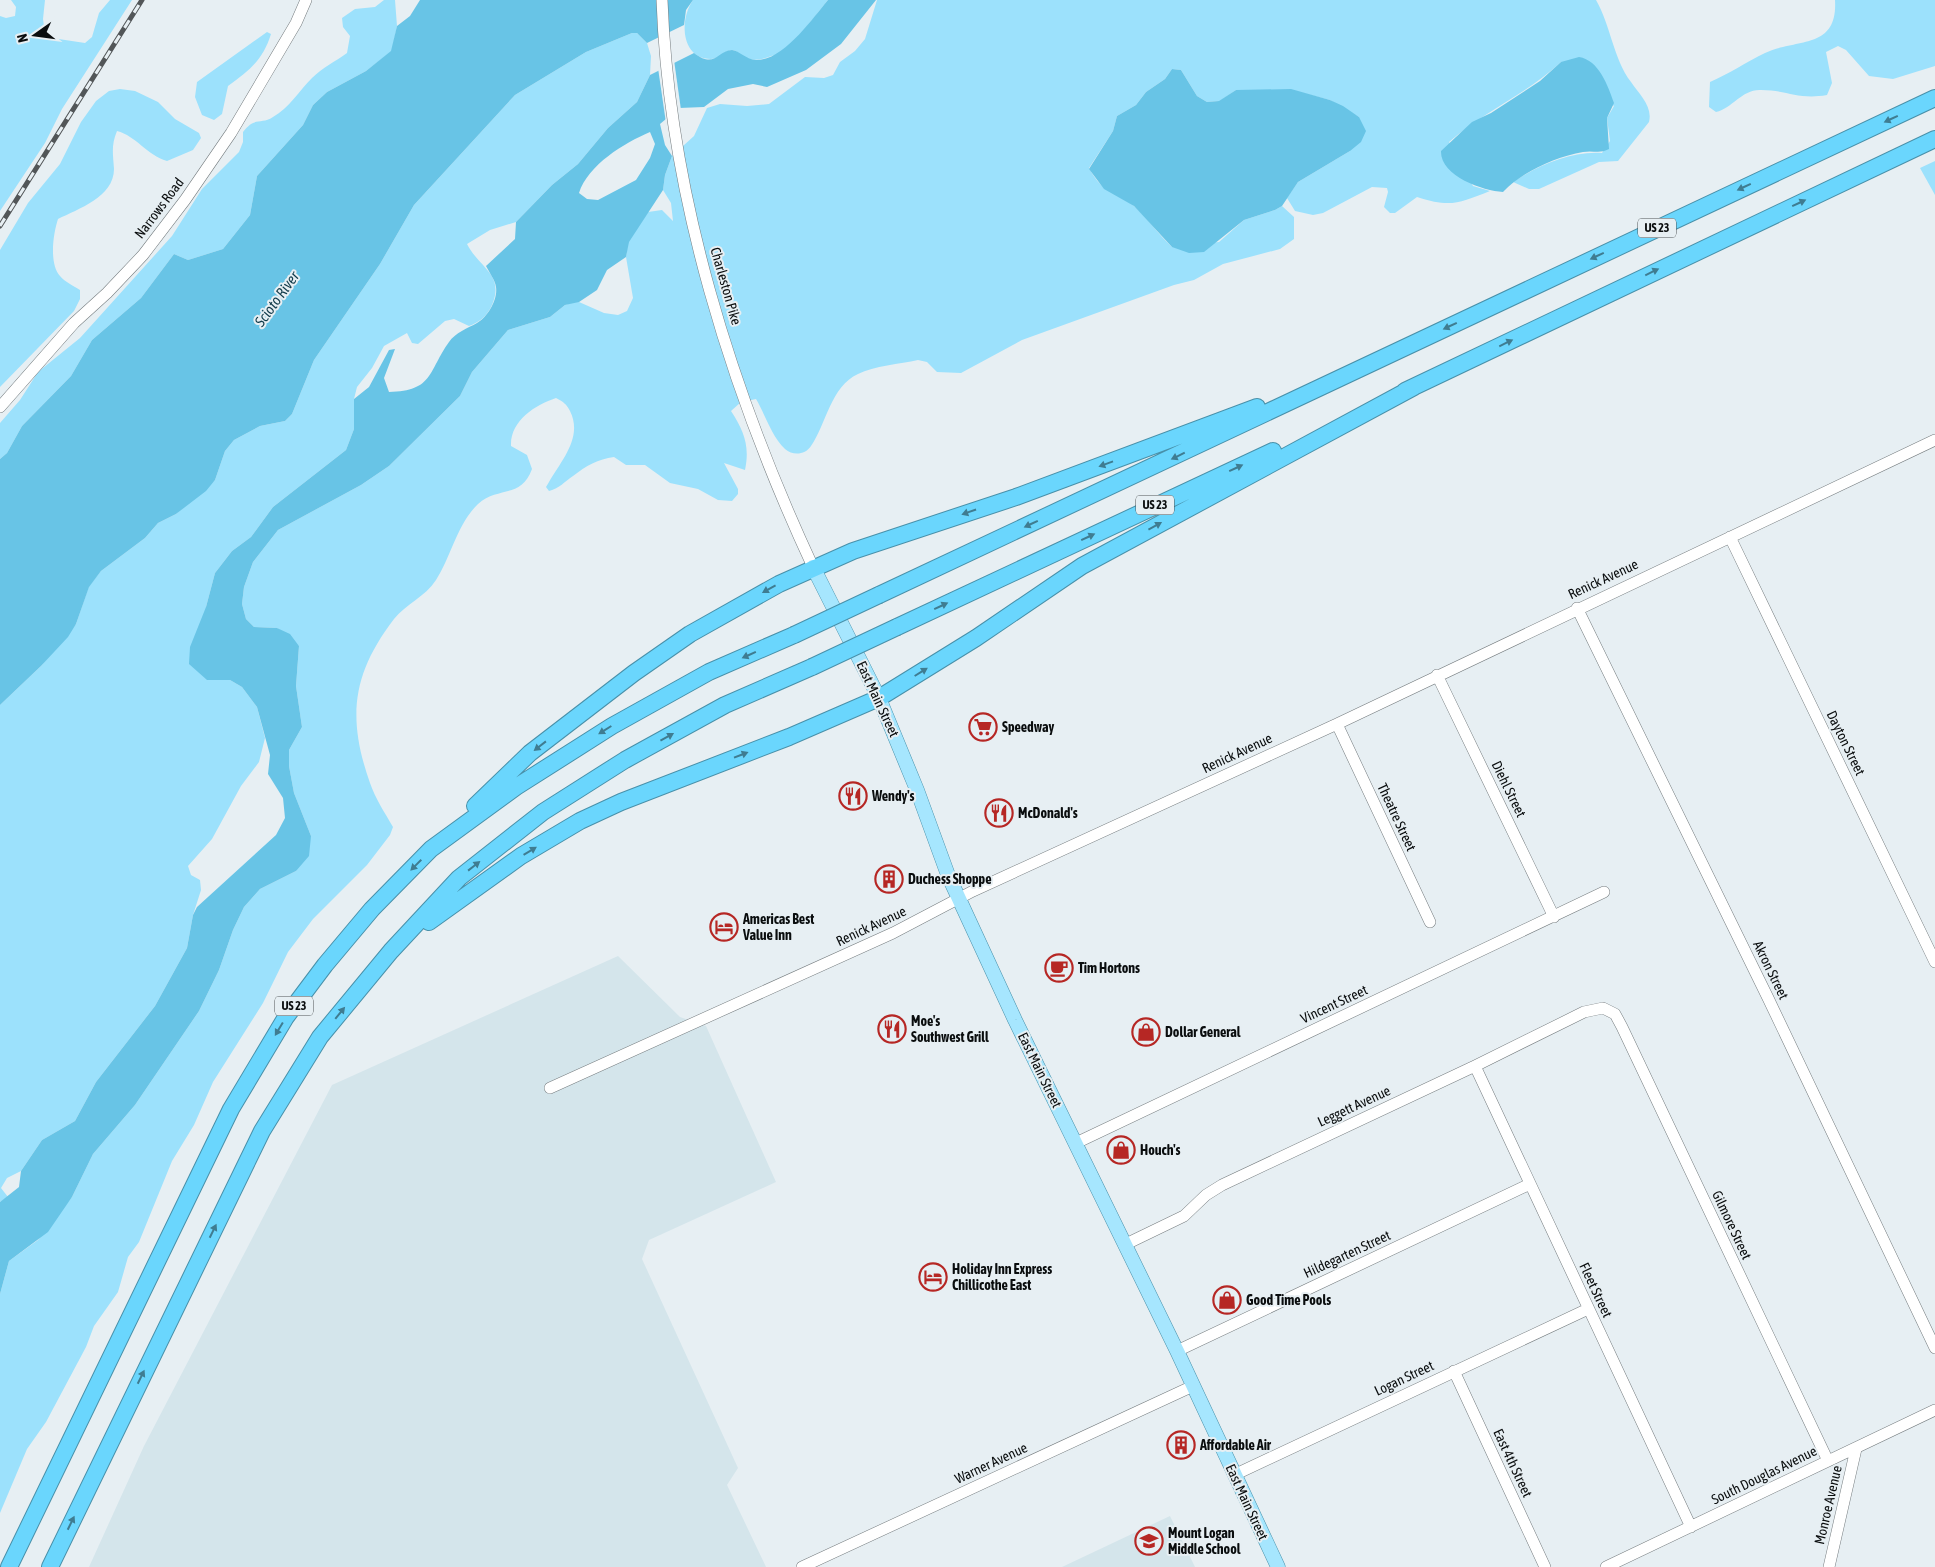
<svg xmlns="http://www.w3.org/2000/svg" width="1935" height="1567" viewBox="0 0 1935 1567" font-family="'Asap Condensed',sans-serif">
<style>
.built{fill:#d4e5eb}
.green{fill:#9ce1fc}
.water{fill:#68c4e6;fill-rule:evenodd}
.pier{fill:#e7eff3}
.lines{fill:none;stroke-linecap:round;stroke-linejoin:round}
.minor-casing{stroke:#757c7f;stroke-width:12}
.major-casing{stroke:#4890a9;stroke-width:15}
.highway-casing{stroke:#4890a9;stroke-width:18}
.minor{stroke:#fff;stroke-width:11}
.major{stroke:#a6e6fe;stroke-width:14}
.highway{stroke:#6ad6fd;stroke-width:16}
.rail-casing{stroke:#525658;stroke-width:5}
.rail{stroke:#e7eff3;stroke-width:3;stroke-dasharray:9;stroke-linecap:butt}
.highway-bridge-casing{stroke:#4890a9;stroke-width:18;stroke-linecap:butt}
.highway-bridge{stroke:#6ad6fd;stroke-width:16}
.oneway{fill:#3f7c91}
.labels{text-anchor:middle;stroke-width:4;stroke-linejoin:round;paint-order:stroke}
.shield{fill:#e7eff3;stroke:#4c5153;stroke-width:1}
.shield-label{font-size:12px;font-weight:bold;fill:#0a0d0e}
.street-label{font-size:14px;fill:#0a0d0e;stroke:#e7eff3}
.poi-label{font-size:14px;font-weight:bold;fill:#0a0d0e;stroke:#e7eff3;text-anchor:start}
.water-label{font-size:15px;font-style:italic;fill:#123c4b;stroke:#e7eff3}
</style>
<rect width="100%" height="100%" fill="#e7eff3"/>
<path class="built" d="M 618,956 L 680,1017 L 706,1026 L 776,1182 L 649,1240 L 642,1259 L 738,1468 L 727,1485 L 766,1567 L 89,1567 L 144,1446 L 332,1085 Z
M 1170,1516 L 1195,1567 L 1062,1567 Z"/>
<path class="green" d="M 11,0 L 45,0 L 43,19 L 45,33 L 52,38 L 85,43 L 92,37 L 99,13 L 110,0 L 132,0 L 62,109 L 45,143 L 0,211 L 0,16 L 6,18 L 15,16 L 16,7 Z
M 384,0 L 395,0 L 397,26 L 392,51 L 366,71 L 327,92 L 313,105 L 303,125 L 257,176 L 250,215 L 223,249 L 188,260 L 174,254 L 141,298 L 92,340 L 71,376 L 22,426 L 7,453 L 0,459 L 0,423 L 20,400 L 38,372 L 80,338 L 172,236 L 202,189 L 239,152 L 243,142 L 243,132 C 255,116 261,125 273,117 C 289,108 299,91 312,78 C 322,68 336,61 347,53 L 350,36 L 343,27 L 342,18 L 355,9 L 375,7 Z
M 693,0 L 828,0 C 819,11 792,47 782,52 C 769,57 755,64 742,56 C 738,54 737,50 732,50 C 725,50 719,59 711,59 C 681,59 679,20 693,0 Z
M 877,0 L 1596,0 C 1611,26 1613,58 1631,82 C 1639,94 1653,106 1649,122 L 1618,161 L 1599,162 L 1539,189 L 1529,189 L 1513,182 C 1539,165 1571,151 1602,153 L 1610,141 L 1607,118 L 1614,106 L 1561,62 C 1527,94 1484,111 1449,142 L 1473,186 L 1490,191 C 1459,203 1451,208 1417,197 L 1395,213 L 1390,213 L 1384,207 L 1388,192 L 1387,188 L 1372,187 L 1323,213 L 1313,215 L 1295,211 L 1287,198 L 1298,182 L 1350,151 L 1359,117 L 1330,100 L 1291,90 L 1236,90 L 1220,101 L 1207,102 L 1197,96 L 1181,70 L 1172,69 L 1165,79 L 1146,92 L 1136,105 L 1117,116 L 1113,131 L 1089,168 C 1105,198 1117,189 1135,207 C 1148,219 1159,235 1172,247 L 1219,242 L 1244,220 L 1275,210 L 1282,206 L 1294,217 L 1294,239 L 1280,249 L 1223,264 L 1194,280 L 1174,285 L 1022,340 L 961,373 L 937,372 L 927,362 L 918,360 C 900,364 874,366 858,374 C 831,386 826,424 811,446 C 805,455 793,456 785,449 C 772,437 765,414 756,399 L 741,402 L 731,411 C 744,431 750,446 745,470 L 724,463 L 738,489 L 738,494 L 732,501 L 718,500 L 698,489 L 670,483 L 645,465 L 626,465 L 614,457 C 598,459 586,466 573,476 C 564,482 560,488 549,491 L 546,487 L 549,482 C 562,460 583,437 570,411 C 566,404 564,402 556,398 C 535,405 510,421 511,446 L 527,455 L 532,469 C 521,499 498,486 478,504 C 457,524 451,557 436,580 C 425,597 406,604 394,619 C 352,674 347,718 370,783 C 375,798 385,813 393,827 L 390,835 L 367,865 L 313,919 L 288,952 L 263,1003 L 213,1082 L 194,1125 L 172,1161 L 139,1242 L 128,1257 L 118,1292 L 94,1326 L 86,1347 L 46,1422 L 27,1449 L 0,1513 L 0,1294 L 9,1261 L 38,1240 L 72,1197 L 93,1154 L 135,1105 L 199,1011 L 219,970 L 233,930 L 244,907 L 260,889 L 296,871 L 311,836 L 294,793 L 289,766 L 289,750 L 302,727 L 296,686 L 299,646 L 277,628 L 254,627 L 246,619 L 242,604 L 244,587 L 253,562 L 278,530 L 361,485 L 389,466 L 460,396 L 472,372 L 508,330 L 550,317 L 565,305 L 574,302 L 579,302 L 604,313 L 618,315 L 627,311 L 633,298 L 626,257 L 628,242 L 648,212 L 662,210 L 673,221 L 671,203 L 663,190 L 665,175 L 672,156 L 694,136 L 707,108 L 720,104 L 747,106 L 769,104 L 805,77 L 824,78 L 833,75 L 840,62 L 855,51 L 865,39 Z
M 1835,0 L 1935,0 L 1935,66 L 1893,79 L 1869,76 L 1846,50 L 1838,46 L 1826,52 L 1832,83 L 1827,95 C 1798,100 1787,90 1761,90 C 1742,89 1733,108 1716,112 L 1709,107 L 1710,82 C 1729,74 1746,62 1765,53 C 1797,38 1838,50 1835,0 Z
M 267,32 L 271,34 C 263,60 249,71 228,86 L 222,114 L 214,120 L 202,115 L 195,97 L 197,82 Z
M 632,33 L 637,33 L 647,43 L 651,56 L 650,75 L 637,102 L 608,128 L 578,164 L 552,185 L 516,222 L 490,230 L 467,244 C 479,268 505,274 492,305 C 487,316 480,322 469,326 L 454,319 L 445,321 L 418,344 L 412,343 L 407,333 L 384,346 L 372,368 L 357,387 L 354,399 L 354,429 L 346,450 L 273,507 L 251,537 L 232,551 L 215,573 L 206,607 L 207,680 L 230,680 L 242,687 L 257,707 L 265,738 L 259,762 L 241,786 L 212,839 L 188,866 L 191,875 L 200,880 L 201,890 L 193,915 L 187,948 L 155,1006 L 96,1082 L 75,1121 L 42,1140 L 21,1171 L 7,1178 L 1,1188 L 8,1197 L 0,1202 L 0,705 L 41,666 L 76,624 L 89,586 L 101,571 L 145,538 L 158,523 L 176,514 L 215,480 L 225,451 L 234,440 L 260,426 L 285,421 L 292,414 L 314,360 L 380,264 L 414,205 L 515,95 L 586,52 Z
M 120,89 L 135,91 L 158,102 L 175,119 L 199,133 L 201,138 L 193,150 L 167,161 C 147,155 136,136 117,131 C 111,145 113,154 114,169 C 114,197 78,209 58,219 C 53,234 49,264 60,276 C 65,282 74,286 80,290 L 80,299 L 74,311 L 0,387 L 0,250 L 28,203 L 60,164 L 81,122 L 96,101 L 109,91 Z
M 1935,161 L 1935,195 L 1920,168 Z"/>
<path class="water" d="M 420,0 L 693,0 L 686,10 L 684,25 L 647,43 L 637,33 L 632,33 L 586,52 L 515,95 L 414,205 L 380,264 L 314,360 L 292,414 L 285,421 L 260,426 L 234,440 L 225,451 L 215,480 L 206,491 L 176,514 L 158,523 L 145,538 L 101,571 L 89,587 L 76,624 L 68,637 L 41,666 L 0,705 L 0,459 L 7,453 L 22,426 L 71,376 L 92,340 L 141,298 L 174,254 L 188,260 L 223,249 L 250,215 L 257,176 L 303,125 L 313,105 L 327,92 L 366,71 L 391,51 L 397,26 L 410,16 Z
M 828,0 L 876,0 L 841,44 L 806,70 L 767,87 L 753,84 L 728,89 L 704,107 L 679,108 L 660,124 L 665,145 L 672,156 L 665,175 L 663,190 L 629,242 L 626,257 L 607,270 L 597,290 L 579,302 L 565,305 L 550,317 L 508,330 L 472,372 L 460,396 L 389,466 L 361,485 L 278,530 L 253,562 L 244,587 L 242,604 L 246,619 L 254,627 L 277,628 L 290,634 L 299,646 L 296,686 L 302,727 L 289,750 L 289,766 L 294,793 L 311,836 L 309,856 L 296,871 L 260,889 L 244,907 L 233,930 L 219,970 L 199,1011 L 135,1105 L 93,1154 L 72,1197 L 48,1232 L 9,1261 L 0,1294 L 0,1202 L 19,1187 L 21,1171 L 42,1140 L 75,1121 L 96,1082 L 155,1006 L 187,948 L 193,915 L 197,907 L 276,835 L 285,818 L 283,798 L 268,774 L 270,755 L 257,707 L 242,687 L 230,680 L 207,680 L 189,664 L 190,647 L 206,607 L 215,573 L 232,551 L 251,537 L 273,507 L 346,450 L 354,429 L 354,399 L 369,387 L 389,350 L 395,349 L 384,378 L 389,392 C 434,391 428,371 449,342 C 455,333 468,328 477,323 C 488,317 498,299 496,287 C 495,280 489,272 486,266 L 515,239 L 516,222 L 552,185 L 578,164 L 608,128 L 637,102 L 650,75 L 694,53 C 715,69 717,51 732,50 C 738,50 747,60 756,60 C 783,61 812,19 828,0 ZM 650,132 L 655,144 L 650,158 L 636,180 L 598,200 L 587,199 L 579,193 C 588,165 624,143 650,132 Z
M 1579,57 C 1599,60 1608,86 1614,103 L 1607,118 L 1609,149 C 1600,154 1593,150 1583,152 C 1555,157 1522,172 1503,192 C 1483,191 1440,176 1441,151 L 1472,122 L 1491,113 L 1540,81 L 1561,62 Z
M 1172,69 L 1181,70 L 1197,96 L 1207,102 L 1219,101 L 1236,90 L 1291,89 L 1330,100 L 1343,106 L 1359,117 L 1366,131 L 1361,142 L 1350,151 L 1298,182 L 1282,206 L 1275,210 L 1244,220 L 1204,252 L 1189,253 L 1172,247 L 1134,206 L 1104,189 L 1089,169 L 1113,131 L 1117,116 L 1136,105 L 1146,92 L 1165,79 Z"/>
<path class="pier" d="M 674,60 L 681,110 L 666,123 L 658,68 Z"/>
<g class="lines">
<g class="minor-casing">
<path id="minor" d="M 662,0 C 669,194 732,393 813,567
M 0,407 L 74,323 L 107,293 L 143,255 L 185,200 L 231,133 L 296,23 L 306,0
M 1730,537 L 1935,962
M 1577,608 L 1768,998 L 1935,1348
M 1437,675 L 1554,917
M 1337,724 L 1430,922
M 1475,1066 L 1691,1527
M 550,1088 L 893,933 L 973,891 L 1337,724 L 1935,440
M 1076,1143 L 1604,892
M 1124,1245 L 1184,1216 L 1206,1195 L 1222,1185 L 1475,1066 L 1584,1012 L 1603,1008 L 1615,1014 L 1622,1027 L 1828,1461
M 1177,1351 L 1530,1184
M 1454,1371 L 1545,1567
M 1234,1475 L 1588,1309
M 802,1567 L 1193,1386
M 1606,1567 L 1935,1410
M 1829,1567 L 1856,1449"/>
</g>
<g class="major-casing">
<path id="major" d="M 813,567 L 879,698 L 917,790 L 948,875 L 1015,1020 L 1177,1351 L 1278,1567"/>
</g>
<g class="highway-casing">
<path id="highway" d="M 1405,391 L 1935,139
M 879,595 L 1935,98
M 897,627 L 1273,451
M 475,806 L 530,753 L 634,673 L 690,634 L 779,584 L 853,551 L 1016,497 L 1257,407
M 429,922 L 521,856 L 580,821 L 621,802 L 789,737 L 879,698 L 976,638 L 1082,566 L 1414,387
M 9,1567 L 231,1109 L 286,1017 L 325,965 L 372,909 L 431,849 L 516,787 L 612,726 L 709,672 L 794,635
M 50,1567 L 262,1131 L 320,1037 L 391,951 L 459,878 L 543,812 L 625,760 L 725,705 L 812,667"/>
</g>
<use href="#minor" class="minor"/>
<use href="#major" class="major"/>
<use href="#highway" class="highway"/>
<g class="rail-casing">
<path id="rail" d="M 0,226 L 142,0"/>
</g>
<use href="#rail" class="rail"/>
<g class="highway-bridge-casing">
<path id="highway-bridge" d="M 794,635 L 879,595
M 812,667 L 897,627"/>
</g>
<use href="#highway-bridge" class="highway-bridge"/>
</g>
<defs><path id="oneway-solid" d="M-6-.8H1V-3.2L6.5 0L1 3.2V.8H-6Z" transform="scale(1.25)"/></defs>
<g class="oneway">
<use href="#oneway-solid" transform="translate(1891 119) rotate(155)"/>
<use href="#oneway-solid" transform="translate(1744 187) rotate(155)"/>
<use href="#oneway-solid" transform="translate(1799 203) rotate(-25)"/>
<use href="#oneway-solid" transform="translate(1597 256) rotate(155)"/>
<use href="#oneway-solid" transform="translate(1652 272) rotate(-26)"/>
<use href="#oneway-solid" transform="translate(1450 326) rotate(155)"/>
<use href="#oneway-solid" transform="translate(1506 343) rotate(-26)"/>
<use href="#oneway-solid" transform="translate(1178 456) rotate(154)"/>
<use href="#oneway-solid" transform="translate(1106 464) rotate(160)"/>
<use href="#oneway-solid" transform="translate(1236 468) rotate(-25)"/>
<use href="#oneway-solid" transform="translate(969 512) rotate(161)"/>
<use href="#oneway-solid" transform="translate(1031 524) rotate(155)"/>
<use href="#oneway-solid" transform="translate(1155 526) rotate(-29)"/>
<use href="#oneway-solid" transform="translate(1088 537) rotate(-25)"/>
<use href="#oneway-solid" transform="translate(769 589) rotate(151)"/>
<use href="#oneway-solid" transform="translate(941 606) rotate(-25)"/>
<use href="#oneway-solid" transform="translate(749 655) rotate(156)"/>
<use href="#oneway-solid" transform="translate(921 672) rotate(-32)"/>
<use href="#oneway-solid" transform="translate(605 730) rotate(148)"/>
<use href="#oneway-solid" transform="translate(667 737) rotate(-29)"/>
<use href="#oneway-solid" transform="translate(540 746) rotate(142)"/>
<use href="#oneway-solid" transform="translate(741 755) rotate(-21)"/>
<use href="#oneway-solid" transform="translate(530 851) rotate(-31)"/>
<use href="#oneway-solid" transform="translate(416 865) rotate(135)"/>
<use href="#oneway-solid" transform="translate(474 866) rotate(-38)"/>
<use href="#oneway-solid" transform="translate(340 1013) rotate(-51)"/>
<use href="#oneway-solid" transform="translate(279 1029) rotate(121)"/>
<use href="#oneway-solid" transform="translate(213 1231) rotate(-64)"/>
<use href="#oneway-solid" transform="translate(141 1377) rotate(-64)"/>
<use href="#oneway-solid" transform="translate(71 1523) rotate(-64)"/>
</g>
<defs>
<g id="supermarket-ring" transform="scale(1.4375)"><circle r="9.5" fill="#e7eff3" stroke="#b62724" stroke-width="1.5"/><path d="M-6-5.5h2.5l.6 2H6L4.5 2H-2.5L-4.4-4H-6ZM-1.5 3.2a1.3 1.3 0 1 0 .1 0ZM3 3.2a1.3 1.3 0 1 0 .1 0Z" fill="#b62724"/></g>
<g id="restaurant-ring" transform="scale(1.4375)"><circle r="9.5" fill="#e7eff3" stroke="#b62724" stroke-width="1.5"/><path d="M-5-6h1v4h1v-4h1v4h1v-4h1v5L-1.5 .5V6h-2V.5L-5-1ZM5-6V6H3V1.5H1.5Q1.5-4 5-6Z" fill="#b62724"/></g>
<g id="building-ring" transform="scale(1.4375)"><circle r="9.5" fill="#e7eff3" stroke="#b62724" stroke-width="1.5"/><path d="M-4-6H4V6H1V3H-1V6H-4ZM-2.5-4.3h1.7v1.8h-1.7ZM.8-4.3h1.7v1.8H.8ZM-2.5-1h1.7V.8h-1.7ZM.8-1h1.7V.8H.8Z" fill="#b62724"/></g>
<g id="hotel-ring" transform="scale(1.4375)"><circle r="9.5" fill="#e7eff3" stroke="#b62724" stroke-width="1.5"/><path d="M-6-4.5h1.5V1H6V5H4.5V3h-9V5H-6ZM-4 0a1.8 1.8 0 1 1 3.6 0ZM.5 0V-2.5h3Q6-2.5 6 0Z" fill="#b62724"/></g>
<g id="cafe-ring" transform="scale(1.4375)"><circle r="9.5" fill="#e7eff3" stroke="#b62724" stroke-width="1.5"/><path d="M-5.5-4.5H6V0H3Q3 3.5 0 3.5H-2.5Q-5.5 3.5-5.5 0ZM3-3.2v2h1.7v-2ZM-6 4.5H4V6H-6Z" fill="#b62724"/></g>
<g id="shop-ring" transform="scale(1.4375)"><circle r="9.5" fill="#e7eff3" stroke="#b62724" stroke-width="1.5"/><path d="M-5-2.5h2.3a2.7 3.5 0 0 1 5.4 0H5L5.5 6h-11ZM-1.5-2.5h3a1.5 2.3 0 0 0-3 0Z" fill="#b62724"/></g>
<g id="school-ring" transform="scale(1.4375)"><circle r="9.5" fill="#e7eff3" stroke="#b62724" stroke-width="1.5"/><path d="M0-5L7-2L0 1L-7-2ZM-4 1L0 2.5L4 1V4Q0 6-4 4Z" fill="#b62724"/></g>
</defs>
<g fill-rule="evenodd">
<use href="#supermarket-ring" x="983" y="727"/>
<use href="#restaurant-ring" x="853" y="796"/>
<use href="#restaurant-ring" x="999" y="813"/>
<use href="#building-ring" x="889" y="879"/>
<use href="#hotel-ring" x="724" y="927"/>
<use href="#cafe-ring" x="1059" y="968"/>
<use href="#restaurant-ring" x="892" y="1029"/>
<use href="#shop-ring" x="1146" y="1032"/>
<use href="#shop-ring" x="1121" y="1150"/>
<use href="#hotel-ring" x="933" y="1277"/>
<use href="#shop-ring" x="1227" y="1300"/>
<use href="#building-ring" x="1181" y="1445"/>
<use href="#school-ring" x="1149" y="1541"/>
</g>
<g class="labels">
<g class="shield">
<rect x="1638" y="218.5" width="38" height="19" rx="4"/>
<rect x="1136" y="495.5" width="38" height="19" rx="4"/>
<rect x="275" y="996.5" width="38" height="19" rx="4"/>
</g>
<g class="shield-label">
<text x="1657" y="232">US 23</text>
<text x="1155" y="509">US 23</text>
<text x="294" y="1010">US 23</text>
</g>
<g class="street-label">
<text transform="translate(159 208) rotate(-53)" y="5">Narrows Road</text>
<text transform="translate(726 286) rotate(74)" y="5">Charleston Pike</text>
<text transform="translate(1603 579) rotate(-25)" y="5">Renick Avenue</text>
<text transform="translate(878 699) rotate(65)" y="5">East Main Street</text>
<text transform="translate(1846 743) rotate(64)" y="5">Dayton Street</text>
<text transform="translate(1237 753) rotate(-25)" y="5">Renick Avenue</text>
<text transform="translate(1509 789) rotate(64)" y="5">Diehl Street</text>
<text transform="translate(1397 817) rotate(65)" y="5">Theatre Street</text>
<text transform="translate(871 926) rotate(-25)" y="5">Renick Avenue</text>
<text transform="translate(1771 970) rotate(64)" y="5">Akron Street</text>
<text transform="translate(1334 1004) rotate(-25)" y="5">Vincent Street</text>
<text transform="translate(1040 1070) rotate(64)" y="5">East Main Street</text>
<text transform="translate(1354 1106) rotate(-25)" y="5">Leggett Avenue</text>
<text transform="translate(1732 1225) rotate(65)" y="5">Gilmore Street</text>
<text transform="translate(1347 1254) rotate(-25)" y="5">Hildegarten Street</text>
<text transform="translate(1596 1290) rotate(65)" y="5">Fleet Street</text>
<text transform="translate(1404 1378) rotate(-25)" y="5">Logan Street</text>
<text transform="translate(991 1463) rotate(-25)" y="5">Warner Avenue</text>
<text transform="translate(1513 1463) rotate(65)" y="5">East 4th Street</text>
<text transform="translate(1764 1475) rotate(-26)" y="5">South Douglas Avenue</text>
<text transform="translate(1247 1502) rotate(65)" y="5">East Main Street</text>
<text transform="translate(1828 1505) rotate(-77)" y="5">Monroe Avenue</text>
</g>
<g class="poi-label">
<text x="1002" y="732">Speedway</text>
<text x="872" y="801">Wendy's</text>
<text x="1018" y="818">McDonald's</text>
<text x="908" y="884">Duchess Shoppe</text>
<text x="743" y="924">Americas Best<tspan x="743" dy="16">Value Inn</tspan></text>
<text x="1078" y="973">Tim Hortons</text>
<text x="911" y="1026">Moe's<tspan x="911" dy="16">Southwest Grill</tspan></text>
<text x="1165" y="1037">Dollar General</text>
<text x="1140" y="1155">Houch's</text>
<text x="952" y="1274">Holiday Inn Express<tspan x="952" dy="16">Chillicothe East</tspan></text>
<text x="1246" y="1305">Good Time Pools</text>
<text x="1200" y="1450">Affordable Air</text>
<text x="1168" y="1538">Mount Logan<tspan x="1168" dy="16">Middle School</tspan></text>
</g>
<g class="water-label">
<text transform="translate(277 299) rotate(-54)" y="5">Scioto River</text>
</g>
</g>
<g transform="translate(35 35) rotate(256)" stroke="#e7eff3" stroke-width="4" paint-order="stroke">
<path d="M0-4L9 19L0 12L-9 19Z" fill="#0a0d0e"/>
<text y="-8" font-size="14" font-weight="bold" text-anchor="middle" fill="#0a0d0e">N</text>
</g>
</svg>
